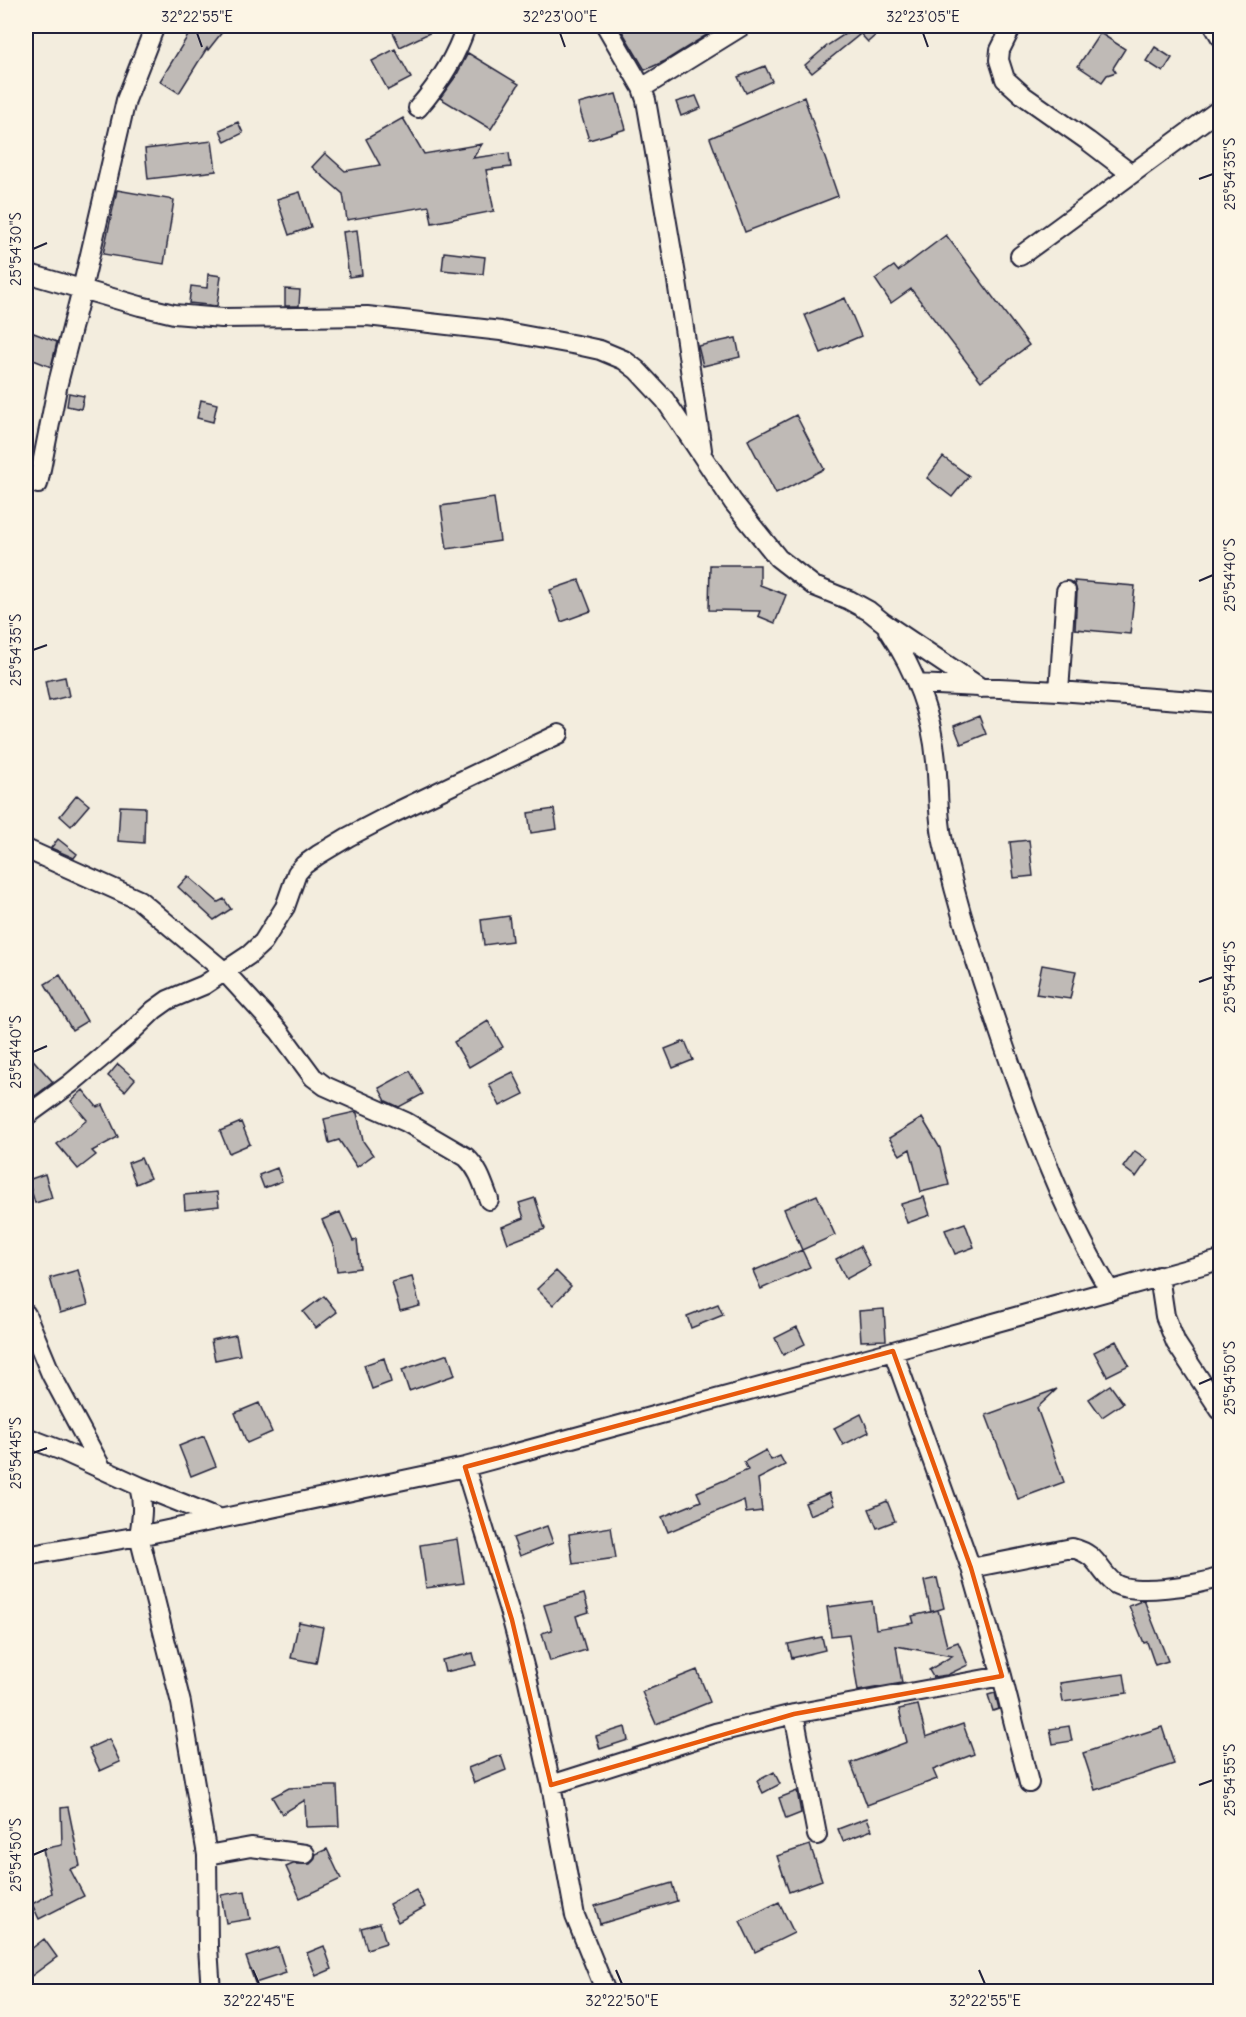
<svg xmlns="http://www.w3.org/2000/svg" width="1246" height="2017" viewBox="0 0 1246 2017" font-family="Delius,sans-serif">
<style>
.building{fill:#bfbab6;stroke:#22223b;stroke-width:1.5}
.lines{fill:none;stroke-linecap:round;stroke-linejoin:round}
.minor-casing{stroke:#22223b;stroke-width:22}
.minor{stroke:#fcf5e5;stroke-width:18}
.marked{fill:none;stroke:#e8590c;stroke-width:4.5;stroke-linejoin:round}
.ticks{fill:none;stroke:#22223b;stroke-width:2}
.neatline{fill:none;stroke:#22223b;stroke-width:2}
.ticks-label{font-size:15px;text-anchor:middle;fill:#22223b}
</style>
<rect width="100%" height="100%" fill="#f3edde"/>
<filter id="ink" filterUnits="userSpaceOnUse"><feTurbulence type="fractalNoise" baseFrequency=".0167" numOctaves="2"/><feDisplacementMap in="SourceGraphic" scale="12" xChannelSelector="R" yChannelSelector="G"/><feConvolveMatrix kernelMatrix="1 2 1 2 8 2 1 2 1" color-interpolation-filters="sRGB"/></filter>
<g filter="url(#ink)">
<path class="building" d="M 178,26 L 227,26 L 208,50 L 207,48 L 179,93 L 160,81 L 189,34 Z
M 390,26 L 444,26 L 400,47 Z
M 619,26 L 721,26 L 665,61 L 645,70 Z
M 853,26 L 886,26 L 868,42 Z
M 854,28 L 859,35 L 812,73 L 805,65 L 828,45 Z
M 1100,33 L 1125,49 L 1113,68 L 1116,72 L 1107,75 L 1102,82 L 1078,66 Z
M 1155,47 L 1172,58 L 1163,72 L 1146,61 Z
M 395,49 L 411,78 L 388,90 L 372,61 Z
M 468,53 L 519,84 L 491,129 L 440,98 L 456,76 Z
M 765,66 L 772,81 L 746,93 L 738,77 Z
M 616,94 L 626,129 L 589,140 L 578,104 Z
M 696,96 L 701,108 L 681,116 L 676,102 Z
M 804,97 L 838,196 L 745,232 L 710,138 Z
M 403,118 L 424,154 L 482,144 L 473,158 L 509,153 L 511,167 L 486,170 L 494,211 L 432,223 L 429,206 L 347,220 L 343,194 L 312,167 L 325,153 L 345,171 L 380,165 L 366,139 Z
M 238,122 L 243,133 L 225,142 L 220,130 Z
M 212,141 L 216,171 L 148,179 L 145,149 Z
M 117,190 L 174,200 L 164,264 L 103,254 Z
M 300,192 L 311,227 L 289,235 L 277,199 Z
M 357,230 L 362,275 L 349,277 L 343,232 Z
M 946,235 L 1029,345 L 981,381 L 911,289 L 891,303 L 875,279 L 894,266 L 898,271 Z
M 444,252 L 485,257 L 483,274 L 442,270 Z
M 208,274 L 221,276 L 217,306 L 189,303 L 191,286 L 207,288 Z
M 285,289 L 300,290 L 299,306 L 285,306 Z
M 845,298 L 861,336 L 821,353 L 805,315 Z
M 26,330 L 57,342 L 51,367 L 26,357 Z
M 736,338 L 740,357 L 703,366 L 698,346 Z
M 69,393 L 84,396 L 81,409 L 67,406 Z
M 201,400 L 217,404 L 213,422 L 197,418 Z
M 796,415 L 824,469 L 776,494 L 748,440 Z
M 943,457 L 969,476 L 952,497 L 927,478 Z
M 494,498 L 500,541 L 447,549 L 441,506 Z
M 710,565 L 760,565 L 760,585 L 786,595 L 775,623 L 758,616 L 760,611 L 709,610 Z
M 579,580 L 591,611 L 561,622 L 550,590 Z
M 1074,581 L 1135,586 L 1130,634 L 1075,629 L 1077,592 Z
M 65,677 L 69,696 L 49,701 L 45,681 Z
M 979,716 L 986,734 L 961,744 L 954,726 Z
M 77,795 L 89,805 L 71,826 L 60,816 Z
M 120,806 L 145,807 L 144,843 L 118,841 Z
M 554,809 L 557,829 L 531,833 L 528,813 Z
M 58,839 L 77,854 L 74,858 L 51,848 Z
M 1029,840 L 1033,876 L 1014,878 L 1010,842 Z
M 188,876 L 218,902 L 224,899 L 231,909 L 214,920 L 178,887 Z
M 509,916 L 512,941 L 484,945 L 481,920 Z
M 1042,965 L 1076,971 L 1070,999 L 1036,994 Z
M 60,975 L 87,1021 L 72,1030 L 45,984 Z
M 488,1021 L 503,1047 L 469,1067 L 454,1042 Z
M 685,1041 L 693,1060 L 673,1068 L 665,1049 Z
M 26,1052 L 53,1082 L 35,1096 L 26,1086 Z
M 118,1064 L 135,1079 L 125,1091 L 108,1076 Z
M 410,1071 L 423,1094 L 399,1107 L 386,1101 L 379,1088 Z
M 513,1072 L 524,1094 L 500,1106 L 489,1084 Z
M 83,1090 L 97,1107 L 103,1105 L 118,1137 L 92,1151 L 96,1155 L 78,1169 L 57,1144 L 87,1120 L 71,1101 Z
M 355,1112 L 357,1113 L 363,1141 L 373,1155 L 357,1167 L 339,1140 L 329,1143 L 324,1119 Z
M 922,1118 L 940,1148 L 949,1185 L 921,1192 L 910,1149 L 900,1155 L 889,1138 Z
M 241,1122 L 250,1144 L 229,1153 L 220,1131 Z
M 1135,1151 L 1148,1160 L 1136,1177 L 1123,1167 Z
M 141,1158 L 150,1178 L 136,1184 L 128,1163 Z
M 277,1168 L 282,1181 L 264,1188 L 259,1175 Z
M 45,1174 L 52,1198 L 35,1203 L 28,1180 Z
M 217,1192 L 219,1206 L 185,1210 L 184,1195 Z
M 817,1195 L 835,1235 L 802,1250 L 784,1209 Z
M 924,1197 L 930,1215 L 907,1223 L 901,1204 Z
M 535,1198 L 545,1229 L 508,1243 L 502,1227 L 524,1218 L 519,1203 Z
M 340,1212 L 353,1241 L 357,1240 L 360,1268 L 337,1271 L 334,1248 L 322,1220 Z
M 965,1223 L 974,1247 L 955,1254 L 945,1230 Z
M 860,1246 L 870,1266 L 846,1279 L 836,1259 Z
M 802,1250 L 810,1267 L 761,1289 L 753,1271 Z
M 78,1270 L 88,1305 L 60,1313 L 50,1278 Z
M 556,1271 L 571,1286 L 553,1305 L 537,1289 Z
M 412,1277 L 420,1306 L 400,1311 L 392,1282 Z
M 324,1296 L 337,1312 L 316,1328 L 303,1312 Z
M 718,1304 L 723,1315 L 691,1328 L 687,1316 Z
M 884,1309 L 886,1340 L 861,1341 L 859,1311 Z
M 797,1327 L 805,1344 L 783,1355 L 775,1338 Z
M 236,1335 L 240,1355 L 215,1360 L 211,1340 Z
M 1116,1341 L 1129,1365 L 1107,1376 L 1094,1352 Z
M 448,1354 L 455,1375 L 409,1391 L 402,1370 Z
M 384,1358 L 391,1382 L 372,1389 L 364,1365 Z
M 1110,1385 L 1123,1403 L 1102,1417 L 1089,1399 Z
M 1057,1389 L 1037,1408 L 1064,1482 L 1018,1499 L 986,1415 Z
M 259,1403 L 272,1432 L 247,1443 L 235,1413 Z
M 861,1414 L 869,1432 L 843,1445 L 834,1428 Z
M 204,1436 L 216,1466 L 191,1476 L 179,1446 Z
M 766,1450 L 771,1460 L 780,1456 L 785,1465 L 758,1479 L 762,1511 L 746,1513 L 744,1500 L 668,1532 L 662,1517 L 701,1501 L 697,1492 L 748,1470 L 744,1462 Z
M 829,1493 L 834,1505 L 810,1515 L 805,1503 Z
M 887,1501 L 895,1521 L 877,1528 L 869,1509 Z
M 547,1526 L 553,1543 L 520,1556 L 513,1538 Z
M 611,1527 L 616,1558 L 573,1564 L 569,1534 Z
M 457,1539 L 464,1583 L 426,1588 L 420,1545 Z
M 937,1578 L 944,1608 L 931,1612 L 924,1581 Z
M 584,1594 L 589,1612 L 576,1616 L 586,1650 L 550,1661 L 542,1633 L 552,1630 L 544,1605 Z
M 1144,1600 L 1168,1661 L 1155,1665 L 1147,1642 L 1144,1643 L 1129,1606 Z
M 872,1601 L 876,1629 L 914,1623 L 912,1616 L 938,1610 L 947,1646 L 958,1642 L 968,1665 L 947,1675 L 933,1677 L 929,1670 L 952,1656 L 896,1646 L 902,1683 L 858,1691 L 849,1634 L 831,1636 L 827,1607 Z
M 299,1622 L 323,1627 L 316,1663 L 291,1658 Z
M 822,1637 L 825,1650 L 792,1658 L 788,1644 Z
M 473,1653 L 476,1665 L 445,1672 L 442,1660 Z
M 697,1670 L 710,1702 L 656,1724 L 642,1692 Z
M 1124,1674 L 1127,1693 L 1063,1702 L 1060,1683 Z
M 995,1693 L 999,1709 L 993,1711 L 988,1695 Z
M 918,1705 L 926,1737 L 963,1724 L 974,1754 L 933,1770 L 937,1779 L 867,1805 L 851,1763 L 907,1742 L 899,1709 Z
M 1069,1726 L 1072,1741 L 1053,1744 L 1050,1729 Z
M 625,1727 L 628,1740 L 600,1749 L 596,1736 Z
M 1162,1727 L 1174,1764 L 1095,1790 L 1083,1753 Z
M 109,1739 L 120,1762 L 100,1771 L 89,1748 Z
M 501,1755 L 506,1770 L 474,1783 L 468,1768 Z
M 774,1772 L 780,1784 L 763,1793 L 757,1781 Z
M 331,1786 L 337,1786 L 339,1826 L 306,1827 L 305,1800 L 282,1814 L 272,1797 L 289,1788 Z
M 797,1791 L 801,1813 L 786,1819 L 779,1798 Z
M 68,1807 L 80,1866 L 70,1869 L 84,1896 L 39,1919 L 32,1904 L 52,1893 L 43,1849 L 62,1845 L 61,1808 Z
M 867,1818 L 872,1830 L 843,1841 L 838,1829 Z
M 810,1845 L 822,1880 L 789,1892 L 777,1856 Z
M 327,1849 L 341,1879 L 300,1898 L 286,1867 L 293,1864 L 310,1864 L 314,1860 L 316,1854 Z
M 672,1883 L 677,1901 L 600,1924 L 595,1906 Z
M 416,1890 L 425,1907 L 398,1922 L 389,1904 Z
M 245,1891 L 250,1919 L 226,1923 L 221,1895 Z
M 779,1902 L 794,1933 L 755,1952 L 740,1921 Z
M 380,1923 L 386,1943 L 367,1949 L 361,1928 Z
M 44,1939 L 57,1957 L 26,1980 L 26,1953 Z
M 324,1946 L 332,1969 L 316,1976 L 307,1953 Z
M 278,1947 L 286,1973 L 255,1983 L 246,1957 Z"/>
<g class="lines">
<g class="minor-casing">
<path id="minor" d="M 606,26 L 642,88 L 646,100 L 677,281 L 702,450
M 1012,26 L 1000,50 L 999,60 L 1005,79 L 1024,96 L 1088,141 L 1130,173
M 1214,26 L 1220,36
M 642,88 L 742,26
M 418,108 C 439,84 456,57 466,26
M 1020,256 L 1220,109
M 26,273 L 140,306 L 174,314 L 222,318 L 367,316 L 501,331 L 577,345 L 600,350 L 624,360 L 637,370 L 665,400 L 733,502 L 778,558 L 814,586 L 849,600 L 869,611 L 884,623 L 981,688
M 38,484 L 58,383 L 82,289 L 126,100 L 155,26
M 888,630 C 914,669 932,714 936,761 C 939,789 937,818 944,846 C 957,906 977,966 997,1025 C 1028,1117 1060,1208 1110,1291
M 917,684 L 1059,691 L 1220,703
M 1059,691 L 1066,591
M 26,849 L 139,900 L 225,972 L 279,1031 L 313,1077 L 325,1086 L 406,1122 L 466,1157 C 479,1169 483,1184 489,1200
M 26,1116 L 70,1084 L 126,1037 L 154,1010 L 168,1000 L 204,985 L 249,955 L 263,942 L 285,907 L 297,873 L 304,865 L 318,855 L 348,837 L 394,813 L 559,734
M 1159,1276 L 1165,1316 L 1176,1343 L 1220,1410
M 26,1314 L 51,1374 L 102,1469
M 893,1351 L 971,1568 L 1002,1676 L 1029,1783
M 26,1437 L 60,1450 L 139,1486 L 219,1518
M 465,1467 L 512,1620 L 528,1681 L 551,1785 L 575,1916 L 606,1992
M 139,1486 C 144,1504 142,1518 139,1536 L 181,1703 L 207,1855 L 208,1947 L 211,1992
M 26,1556 L 139,1536 L 465,1467 L 893,1351 L 1220,1260
M 971,1568 L 1072,1548 C 1099,1555 1096,1568 1114,1583 C 1130,1596 1202,1585 1220,1577
M 794,1714 L 817,1835
M 551,1785 L 715,1733 L 794,1714 L 1002,1676
M 207,1855 L 251,1847 L 305,1854"/>
</g>
<use href="#minor" class="minor"/>
</g>
</g>
<path class="marked" d="M 893,1351 L 971,1568 L 1002,1676 L 794,1714 L 551,1785 L 512,1620 L 465,1467 Z"/>
<path class="ticks" d="M 197,33 L 202,47M 560,33 L 565,47M 923,33 L 928,47M 1199,179 L 1213,174M 33,249 L 47,243M 1199,581 L 1213,575M 33,650 L 47,645M 1199,982 L 1213,977M 33,1052 L 47,1046M 1199,1384 L 1213,1378M 33,1453 L 47,1448M 1199,1785 L 1213,1780M 33,1855 L 47,1849M 253,1970 L 259,1984M 616,1970 L 622,1984M 979,1970 L 985,1984"/>
<rect width="1246" height="2017" fill="none" stroke="#fcf5e5" stroke-width="66"/>
<rect x="33" y="33" width="1180" height="1951" class="neatline"/>
<g class="ticks-label">
<text x="197" y="22">32°22'55"E</text>
<text x="560" y="22">32°23'00"E</text>
<text x="923" y="22">32°23'05"E</text>
<text transform="translate(1230 174) rotate(-90)" y="5">25°54'35"S</text>
<text transform="translate(16 249) rotate(-90)" y="5">25°54'30"S</text>
<text transform="translate(1230 575) rotate(-90)" y="5">25°54'40"S</text>
<text transform="translate(16 650) rotate(-90)" y="5">25°54'35"S</text>
<text transform="translate(1230 977) rotate(-90)" y="5">25°54'45"S</text>
<text transform="translate(16 1052) rotate(-90)" y="5">25°54'40"S</text>
<text transform="translate(1230 1378) rotate(-90)" y="5">25°54'50"S</text>
<text transform="translate(16 1453) rotate(-90)" y="5">25°54'45"S</text>
<text transform="translate(1230 1780) rotate(-90)" y="5">25°54'55"S</text>
<text transform="translate(16 1855) rotate(-90)" y="5">25°54'50"S</text>
<text x="259" y="2006">32°22'45"E</text>
<text x="622" y="2006">32°22'50"E</text>
<text x="985" y="2006">32°22'55"E</text>
</g>
</svg>
